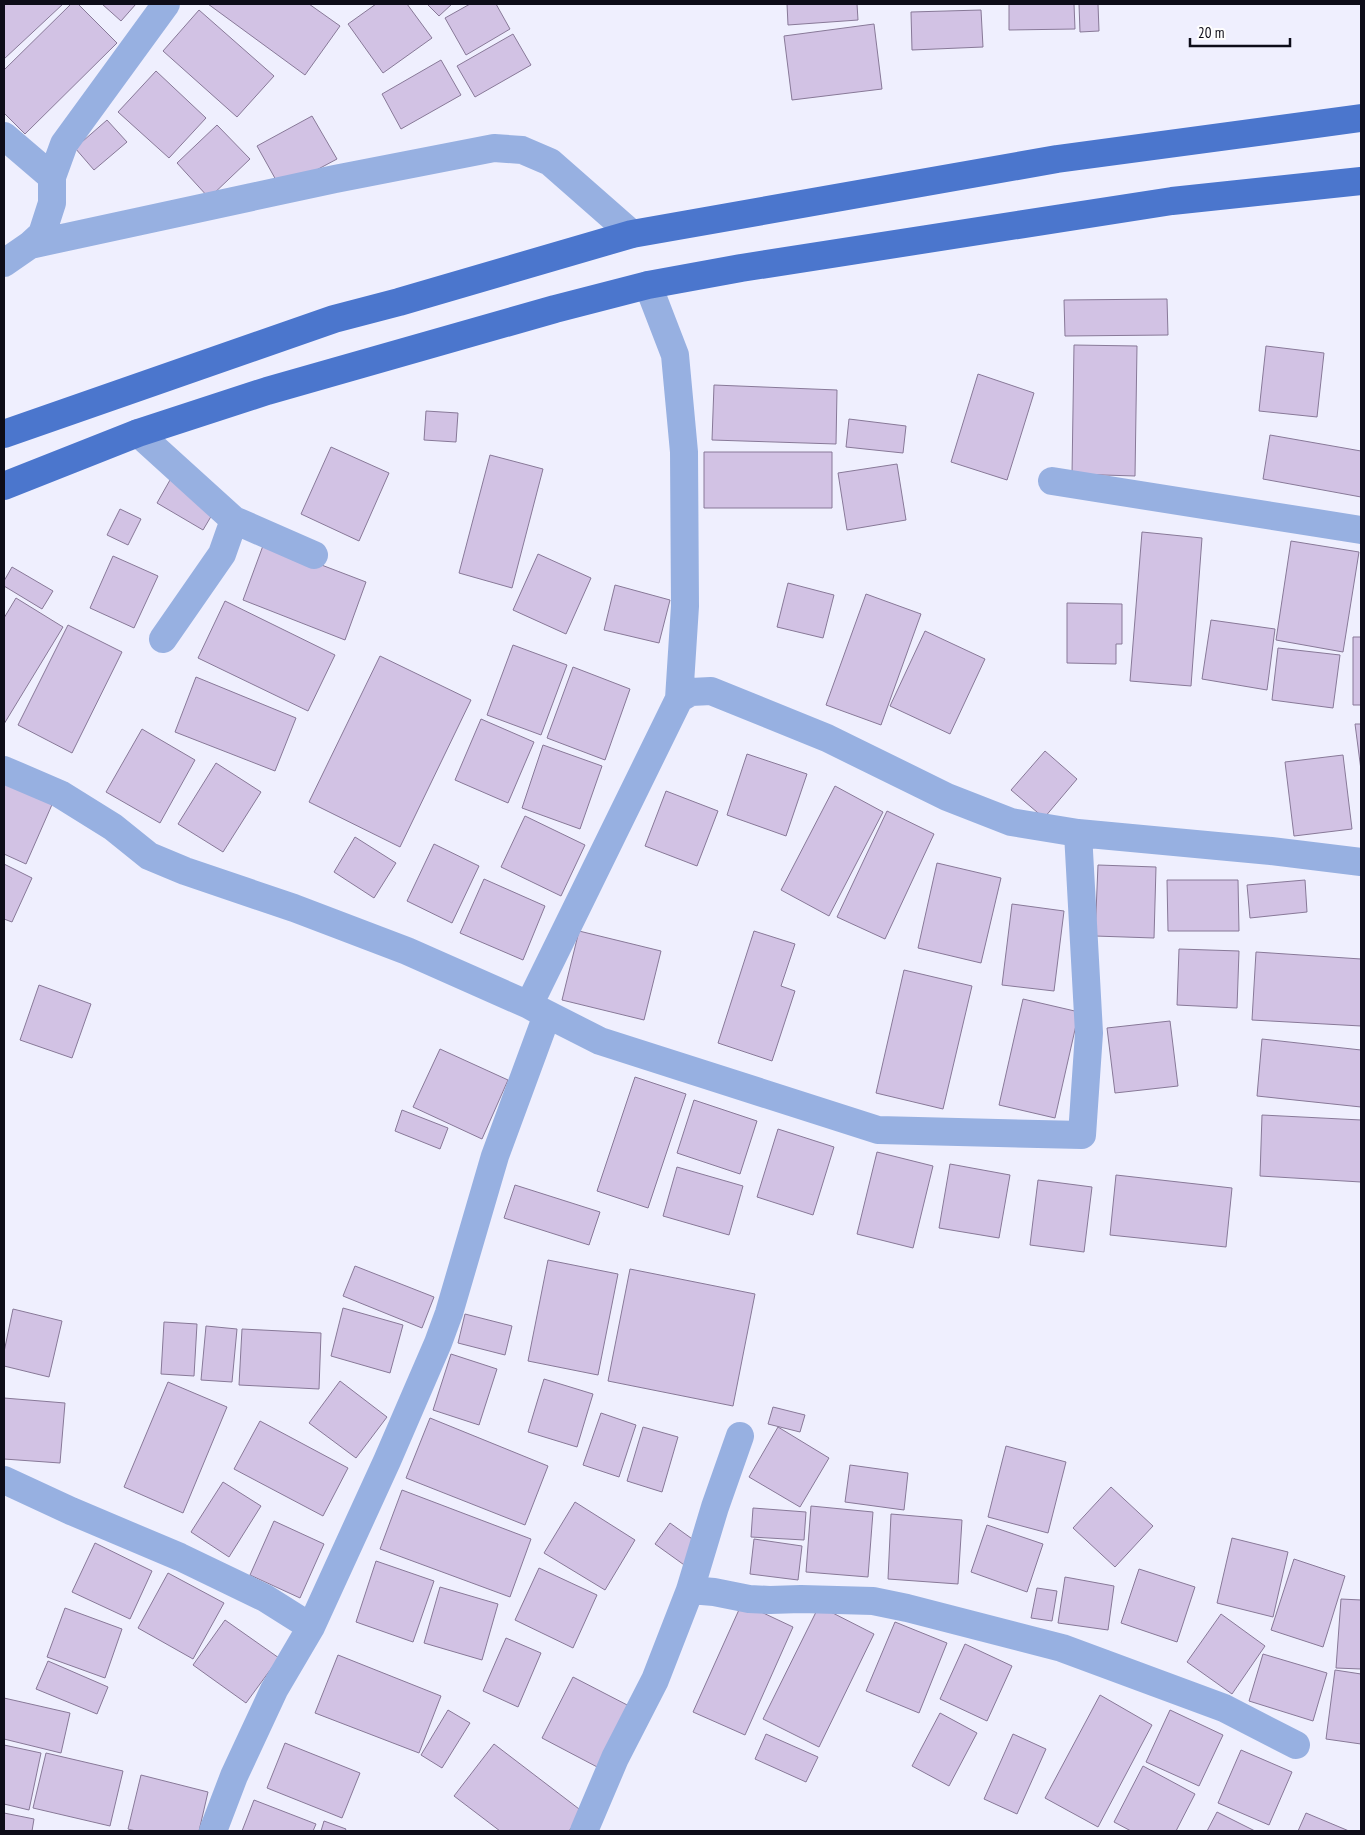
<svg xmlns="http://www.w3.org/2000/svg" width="1365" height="1835" viewBox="0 0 1365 1835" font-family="'PT Sans Narrow',sans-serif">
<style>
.building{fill:#d2c2e4;stroke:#887998}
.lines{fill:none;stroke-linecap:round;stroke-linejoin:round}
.minor{stroke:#97b0e1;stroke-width:28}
.major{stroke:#4b76cd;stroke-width:28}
</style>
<rect width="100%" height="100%" fill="#efeffe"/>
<path class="building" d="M 4,4 L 63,4 L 4,59 Z
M 71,4 L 78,4 L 117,43 L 25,134 L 4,113 L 4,70 Z
M 102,4 L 136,4 L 121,21 Z
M 208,4 L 309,4 L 340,26 L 305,75 Z
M 376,4 L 407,4 L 432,38 L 383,73 L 348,24 Z
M 427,4 L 452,4 L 439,16 Z
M 470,4 L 496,4 L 510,29 L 466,55 L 445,18 Z
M 787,4 L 857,4 L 858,20 L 788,25 Z
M 1009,4 L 1074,4 L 1075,29 L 1009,30 Z
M 1079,4 L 1098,4 L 1099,31 L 1080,32 Z
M 199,10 L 274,76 L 237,117 L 163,51 Z
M 981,10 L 983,47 L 912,50 L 911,12 Z
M 874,24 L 882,89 L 792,100 L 784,36 Z
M 513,34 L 531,65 L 475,97 L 457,66 Z
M 441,60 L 461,95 L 401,129 L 382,94 Z
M 156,71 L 206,118 L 169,158 L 118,112 Z
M 312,116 L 337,159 L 281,189 L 257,146 Z
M 107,120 L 127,142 L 94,170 L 75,148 Z
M 217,125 L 250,159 L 209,198 L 177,163 Z
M 1167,299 L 1168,335 L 1065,336 L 1064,300 Z
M 1074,345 L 1137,346 L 1135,476 L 1072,474 Z
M 1266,346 L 1324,353 L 1317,417 L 1259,411 Z
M 978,374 L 1034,393 L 1007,480 L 951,462 Z
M 714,385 L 837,390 L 836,444 L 712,440 Z
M 426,411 L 458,413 L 456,442 L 424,440 Z
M 849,419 L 906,426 L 903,453 L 846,447 Z
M 1270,435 L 1361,451 L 1361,497 L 1263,479 Z
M 331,447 L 389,473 L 359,541 L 301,514 Z
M 704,452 L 832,452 L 832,508 L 704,508 Z
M 490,455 L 543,469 L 512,588 L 459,573 Z
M 897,464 L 906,520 L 847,530 L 838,473 Z
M 170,480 L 216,508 L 203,530 L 157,503 Z
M 120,509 L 141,519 L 128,545 L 107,535 Z
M 1142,532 L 1202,538 L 1191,686 L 1130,681 Z
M 1291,541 L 1359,552 L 1343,652 L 1276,640 Z
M 264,543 L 366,582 L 345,640 L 243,600 Z
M 538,554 L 591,578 L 566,634 L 513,610 Z
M 113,556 L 158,576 L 134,628 L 90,608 Z
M 12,567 L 53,591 L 42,609 L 4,586 L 4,581 Z
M 788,583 L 834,595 L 823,638 L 777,627 Z
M 615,585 L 670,600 L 659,643 L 604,630 Z
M 866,594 L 921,614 L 881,725 L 826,705 Z
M 16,598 L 63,627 L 4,724 L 4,618 Z
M 225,601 L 335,655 L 308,711 L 198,658 Z
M 1067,603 L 1122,604 L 1122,644 L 1116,644 L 1116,664 L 1067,663 Z
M 1211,620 L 1275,629 L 1267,690 L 1202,679 Z
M 68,625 L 122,652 L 72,753 L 18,725 Z
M 925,631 L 985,659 L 950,734 L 890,706 Z
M 1353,637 L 1361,637 L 1361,705 L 1353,705 Z
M 513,645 L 567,665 L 541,735 L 487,715 Z
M 1278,648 L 1340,655 L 1333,708 L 1272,700 Z
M 380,656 L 471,700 L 400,847 L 309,802 Z
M 573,667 L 630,689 L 605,760 L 547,738 Z
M 196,677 L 296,718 L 275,771 L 175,732 Z
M 481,719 L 534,742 L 508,803 L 455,780 Z
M 1355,724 L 1361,724 L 1361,770 Z
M 142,729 L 195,760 L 160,823 L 106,792 Z
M 543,745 L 602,766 L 580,829 L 522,808 Z
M 1045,751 L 1077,779 L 1044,818 L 1011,790 Z
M 747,754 L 807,774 L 786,836 L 727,815 Z
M 1343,755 L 1352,829 L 1294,836 L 1285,762 Z
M 216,763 L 261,792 L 223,852 L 178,824 Z
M 4,777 L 54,800 L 26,864 L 4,854 Z
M 835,786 L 883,812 L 829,916 L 781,890 Z
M 666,791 L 718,811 L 697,866 L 645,846 Z
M 887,811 L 934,834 L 885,939 L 837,917 Z
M 525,816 L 585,845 L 561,896 L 501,867 Z
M 355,837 L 396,863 L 374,898 L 334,872 Z
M 434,844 L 479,866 L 452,923 L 407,901 Z
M 937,863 L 1001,878 L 981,963 L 918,948 Z
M 4,864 L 32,878 L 12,922 L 4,919 Z
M 1098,865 L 1156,867 L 1154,938 L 1095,936 Z
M 484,879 L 545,906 L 523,960 L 460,933 Z
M 1167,880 L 1238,880 L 1239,931 L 1168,931 Z
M 1305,880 L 1307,912 L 1250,918 L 1247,885 Z
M 1012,904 L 1064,911 L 1054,991 L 1002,985 Z
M 579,931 L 661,951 L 644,1020 L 562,1000 Z
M 754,931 L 795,944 L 781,986 L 795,991 L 772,1061 L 718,1043 Z
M 1179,949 L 1239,951 L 1237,1008 L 1177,1005 Z
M 1256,952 L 1361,959 L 1361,1026 L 1252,1020 Z
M 904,970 L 972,986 L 943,1109 L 876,1093 Z
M 39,985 L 91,1004 L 72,1058 L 20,1040 Z
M 1023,999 L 1079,1012 L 1055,1118 L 999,1105 Z
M 1170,1021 L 1178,1086 L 1115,1093 L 1107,1028 Z
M 1262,1039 L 1361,1050 L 1361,1107 L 1257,1096 Z
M 440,1049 L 508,1080 L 482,1139 L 413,1107 Z
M 635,1077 L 686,1094 L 648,1208 L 597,1191 Z
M 694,1100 L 757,1121 L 740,1174 L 677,1153 Z
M 402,1110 L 448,1128 L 440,1149 L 395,1131 Z
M 1262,1115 L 1361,1120 L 1361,1182 L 1260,1176 Z
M 778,1129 L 834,1147 L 813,1215 L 757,1197 Z
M 877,1152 L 933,1166 L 913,1248 L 857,1234 Z
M 950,1164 L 1010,1175 L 999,1238 L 939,1228 Z
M 677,1167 L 743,1186 L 729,1235 L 663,1216 Z
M 1116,1175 L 1232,1188 L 1226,1247 L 1110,1235 Z
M 1038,1180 L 1092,1187 L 1084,1252 L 1030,1245 Z
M 515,1185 L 600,1212 L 589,1245 L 504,1218 Z
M 548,1260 L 618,1274 L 598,1375 L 528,1361 Z
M 355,1266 L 434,1297 L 422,1328 L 343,1296 Z
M 630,1269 L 755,1294 L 733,1406 L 608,1381 Z
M 343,1308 L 403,1325 L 390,1373 L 331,1356 Z
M 13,1309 L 62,1321 L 49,1377 L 4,1366 L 4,1352 Z
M 465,1314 L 512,1326 L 505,1355 L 458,1343 Z
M 164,1322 L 197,1324 L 194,1376 L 161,1374 Z
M 206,1326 L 237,1329 L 232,1382 L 201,1380 Z
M 242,1329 L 321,1333 L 319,1389 L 239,1385 Z
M 451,1354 L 497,1369 L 479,1425 L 433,1410 Z
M 544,1379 L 593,1394 L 577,1447 L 528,1432 Z
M 340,1381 L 387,1417 L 356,1458 L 309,1423 Z
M 168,1382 L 227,1407 L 183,1513 L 124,1487 Z
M 4,1398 L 65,1403 L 60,1463 L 4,1459 Z
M 773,1407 L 805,1415 L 800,1432 L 768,1424 Z
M 601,1413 L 636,1425 L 619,1477 L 583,1465 Z
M 430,1418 L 548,1466 L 525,1525 L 406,1478 Z
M 260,1421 L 348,1468 L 323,1516 L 234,1469 Z
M 643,1427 L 678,1437 L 662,1492 L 627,1481 Z
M 778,1427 L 829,1458 L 800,1507 L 749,1477 Z
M 1006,1446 L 1066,1462 L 1048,1533 L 988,1517 Z
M 850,1465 L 908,1473 L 904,1510 L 845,1502 Z
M 223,1482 L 261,1506 L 229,1557 L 191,1532 Z
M 1111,1487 L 1153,1526 L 1115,1567 L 1073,1528 Z
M 402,1490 L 531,1539 L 510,1597 L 380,1549 Z
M 575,1502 L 635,1540 L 605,1590 L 544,1553 Z
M 811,1506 L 873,1512 L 868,1577 L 806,1572 Z
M 753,1508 L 806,1512 L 804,1540 L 751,1537 Z
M 891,1514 L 962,1520 L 958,1584 L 888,1579 Z
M 274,1521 L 324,1544 L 300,1598 L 250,1575 Z
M 670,1523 L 702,1546 L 687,1567 L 655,1544 Z
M 987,1525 L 1043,1544 L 1027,1592 L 971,1572 Z
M 1232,1538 L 1288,1552 L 1273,1617 L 1217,1603 Z
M 754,1539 L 802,1546 L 798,1580 L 750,1574 Z
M 95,1543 L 152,1571 L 130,1619 L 72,1592 Z
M 1294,1559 L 1345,1576 L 1323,1647 L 1271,1630 Z
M 376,1561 L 434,1581 L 413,1642 L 356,1622 Z
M 539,1568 L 597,1595 L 573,1648 L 515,1620 Z
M 1139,1569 L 1195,1587 L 1177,1642 L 1121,1623 Z
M 168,1573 L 224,1603 L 193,1659 L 138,1628 Z
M 1065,1577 L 1114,1586 L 1108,1630 L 1058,1623 Z
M 440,1587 L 498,1604 L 482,1660 L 424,1643 Z
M 1037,1588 L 1057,1591 L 1052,1621 L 1031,1618 Z
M 1341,1599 L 1361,1600 L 1361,1669 L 1336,1668 Z
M 742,1603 L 793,1627 L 745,1735 L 693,1712 Z
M 819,1606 L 874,1634 L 819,1747 L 763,1719 Z
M 65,1608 L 122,1629 L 105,1678 L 47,1657 Z
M 1221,1614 L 1265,1646 L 1232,1694 L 1187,1662 Z
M 225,1620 L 279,1658 L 246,1703 L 193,1665 Z
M 895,1622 L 947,1643 L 919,1713 L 866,1691 Z
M 506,1638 L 541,1653 L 518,1707 L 483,1691 Z
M 965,1644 L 1012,1666 L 987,1721 L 940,1699 Z
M 1263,1654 L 1327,1673 L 1313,1721 L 1249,1701 Z
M 338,1655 L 441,1696 L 419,1753 L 315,1713 Z
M 48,1661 L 108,1687 L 97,1714 L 36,1689 Z
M 1335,1670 L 1361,1674 L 1361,1744 L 1326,1739 Z
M 573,1677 L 633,1708 L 601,1769 L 542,1738 Z
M 1100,1695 L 1152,1725 L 1098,1827 L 1045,1798 Z
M 4,1698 L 70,1713 L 61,1753 L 4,1739 Z
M 448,1710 L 470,1723 L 442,1768 L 421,1755 Z
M 1170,1710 L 1223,1735 L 1199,1786 L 1146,1762 Z
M 940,1713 L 977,1733 L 949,1786 L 912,1766 Z
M 766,1734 L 818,1757 L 806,1782 L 755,1759 Z
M 1013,1734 L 1046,1749 L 1017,1814 L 984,1799 Z
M 285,1743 L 360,1773 L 342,1818 L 267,1788 Z
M 494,1744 L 583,1812 L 569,1831 L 500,1831 L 454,1796 Z
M 4,1745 L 41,1753 L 29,1810 L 4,1804 Z
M 1241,1750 L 1292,1772 L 1269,1825 L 1218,1803 Z
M 46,1753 L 123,1771 L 110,1826 L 33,1808 Z
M 1143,1766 L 1195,1794 L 1176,1831 L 1131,1831 L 1114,1822 Z
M 141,1775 L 208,1792 L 199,1831 L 136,1831 L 128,1829 Z
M 254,1800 L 316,1824 L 313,1831 L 242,1831 Z
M 1217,1812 L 1255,1831 L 1207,1831 Z
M 4,1813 L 34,1819 L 32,1831 L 4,1831 Z
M 1306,1813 L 1349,1831 L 1298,1831 Z
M 324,1821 L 346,1829 L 345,1831 L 321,1831 Z"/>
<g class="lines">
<path class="minor" d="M 4,136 L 52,177
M 30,245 L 335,179 L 494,148 L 522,150 L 550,162 L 632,234
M 4,263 L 30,245 L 42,234 L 52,203 L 52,177 L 64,144 L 166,4
M 648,285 L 675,355 L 684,452 L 685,606 L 679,699
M 138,433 L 234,520 L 314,555
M 1052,481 L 1361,530
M 163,639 L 222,554 L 234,520
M 4,770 L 60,794 L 113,827 L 149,856 L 185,871 L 294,908 L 407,951 L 529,1005 L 547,1015 L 495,1156 L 449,1313 L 438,1343 L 387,1461 L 311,1627 L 274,1690 L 234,1776 L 213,1831
M 1078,833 L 1089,1033 L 1082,1135 L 878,1130 L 600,1041 L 529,1005 L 679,699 L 691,692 L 711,691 L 827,738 L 947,797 L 1011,822 L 1078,833 L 1271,851 L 1361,862
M 4,1480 L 71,1511 L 180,1557 L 265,1598 L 311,1627
M 690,1590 L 714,1592 L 749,1599 L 770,1600 L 801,1599 L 873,1601 L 907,1608 L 1062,1648 L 1224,1708 L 1296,1745
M 584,1831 L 615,1758 L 655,1680 L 690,1590 L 715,1507 L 740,1436"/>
<path class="major" d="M 4,434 L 334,319 L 399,302 L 632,234 L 1057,159 L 1361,118
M 4,486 L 138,433 L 267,391 L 555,309 L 648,285 L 741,268 L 1172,201 L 1361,181"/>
</g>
<rect width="1365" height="1835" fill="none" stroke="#0d0c18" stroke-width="10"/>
<path d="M1190 38v8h100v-8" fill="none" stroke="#0d0c18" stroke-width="2.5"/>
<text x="1198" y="38" font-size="15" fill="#0d0c18" stroke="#fefefe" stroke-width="4" paint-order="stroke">20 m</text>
</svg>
